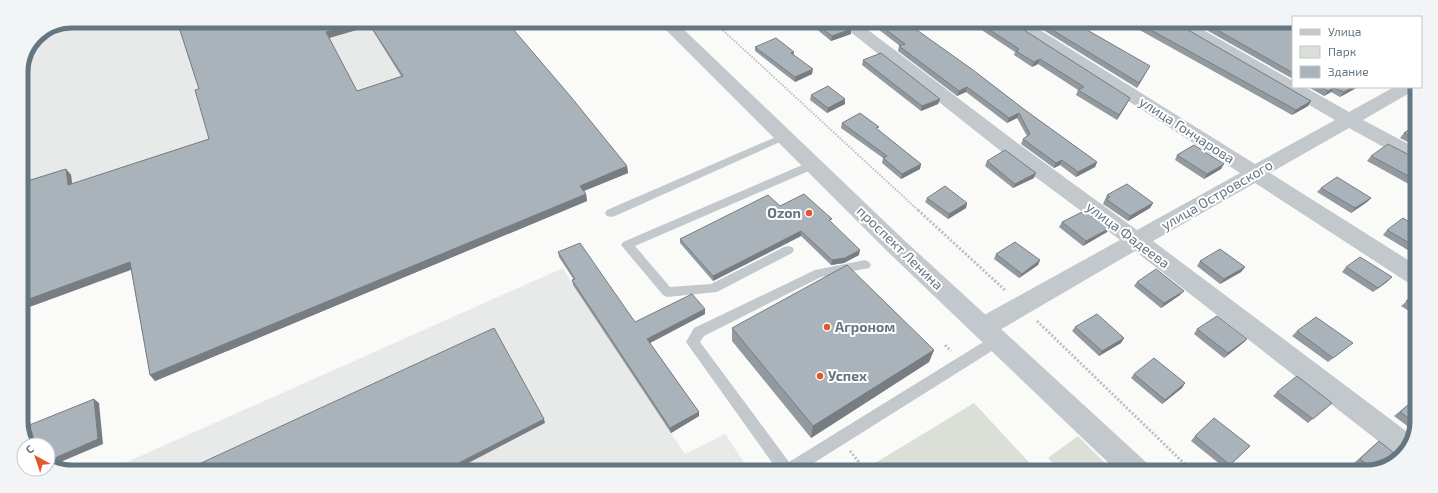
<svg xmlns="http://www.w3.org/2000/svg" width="1438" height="493" viewBox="0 0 1438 493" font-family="'Exo 2',sans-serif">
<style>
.built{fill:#e8e9e9}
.green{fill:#dadfd7}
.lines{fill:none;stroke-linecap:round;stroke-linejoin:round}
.path-far1{stroke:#bbbfc2;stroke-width:2;stroke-dasharray:1.5 1.5;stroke-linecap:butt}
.path{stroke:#bbbfc2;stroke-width:3;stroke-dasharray:2 2;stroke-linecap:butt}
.service{fill:#c3c8cc;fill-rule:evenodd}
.minor{fill:#c3c8cc;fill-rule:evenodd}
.tertiary{fill:#c3c8cc;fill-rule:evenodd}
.wall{fill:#929a9f;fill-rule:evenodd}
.shaded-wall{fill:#777d82}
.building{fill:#aab3b9;stroke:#777d82}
.poi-dot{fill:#e4572e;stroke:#fff;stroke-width:1.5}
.labels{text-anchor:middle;stroke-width:4;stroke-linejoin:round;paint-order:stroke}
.street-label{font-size:14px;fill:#657683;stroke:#fff}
.poi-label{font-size:14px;font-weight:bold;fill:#657683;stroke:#fff;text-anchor:start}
.rim{fill:none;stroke:#657683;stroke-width:5}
</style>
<rect width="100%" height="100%" fill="#fafaf8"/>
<path class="built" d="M 72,21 L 503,22 L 628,173 L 581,192 L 587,201 L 155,381 L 135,268 L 21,310 L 21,69 L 36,36 Z
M 563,268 L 573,285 L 685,454 L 725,434 L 750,471 L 111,469 Z"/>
<path class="green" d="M 974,403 L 1037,471 L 862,471 Z
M 1078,436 L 1113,471 L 1061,471 L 1048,458 Z"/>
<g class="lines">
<path class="path-far1" d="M 714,22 L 919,211"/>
<path class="path" d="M 918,210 L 1006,291
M 1037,321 L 1193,472
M 945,345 L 951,351
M 850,451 L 866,471"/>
<path class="service" d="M 785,133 L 789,134 L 790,136 L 789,138 L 615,216 L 611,217 L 607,216 L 605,213 L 607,210 Z
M 814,160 L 818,161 L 819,164 L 818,167 L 635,246 L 670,287 L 711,284 L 784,247 L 788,246 L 792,247 L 794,250 L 792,253 L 717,292 L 667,297 L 663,295 L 621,245 L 623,242 Z
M 865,260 L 869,262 L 871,265 L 869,268 L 821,277 L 704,336 L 700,342 L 789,462 L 993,336 L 998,335 L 1003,336 L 1005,340 L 1003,344 L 801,471 L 778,471 L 686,342 L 694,328 L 815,270 Z"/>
<path class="minor" d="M 841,23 L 859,23 L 1016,142 L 1137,230 L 1240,173 L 1012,26 L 1010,23 L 1029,23 L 1255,164 L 1335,120 L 1173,26 L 1171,23 L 1191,23 L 1293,81 L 1293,87 L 1305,87 L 1349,112 L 1394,87 L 1416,87 L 1413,91 L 1363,120 L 1416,148 L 1416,162 L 1409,161 L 1349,128 L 1270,173 L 1416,265 L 1415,285 L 1407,282 L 1255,183 L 1153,241 L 1414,437 L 1400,458 L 1135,251 L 993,334 L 984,337 L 975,334 L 972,327 L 975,320 L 1120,240 L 1002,152 L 843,26 Z"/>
<path class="tertiary" d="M 658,22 L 676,22 L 904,240 L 1147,463 L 1151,472 L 1117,471 L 888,252 Z"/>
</g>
<path class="wall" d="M 177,21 L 507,22 L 627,166 L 628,173 L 584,191 L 586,194 L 587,201 L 155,381 L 150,375 L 131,270 L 21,310 L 21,76 L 24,141 L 23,182 L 66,169 L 71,175 L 72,184 L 209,139 L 199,89 ZM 370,26 L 401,76 L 357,91 L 329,38 Z
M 808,22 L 843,23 L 851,34 L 831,41 Z
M 861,23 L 907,23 L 1025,110 L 1097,162 L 1095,167 L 1076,177 L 1060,165 L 1054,168 L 1021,144 L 1023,139 L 1027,136 L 1017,118 L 1007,123 L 966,92 L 957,96 L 898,51 L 899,46 L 900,46 L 874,26 L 868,28 Z
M 971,23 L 1013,23 L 1130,98 L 1128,102 L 1117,120 L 1076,95 L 1078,90 L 1038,64 L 1032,67 L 1014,55 L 1015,52 Z
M 1032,23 L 1075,23 L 1147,71 L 1137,88 Z
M 1127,23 L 1176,23 L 1311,101 L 1308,106 L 1292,115 Z
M 1194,23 L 1293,23 L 1293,79 Z
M 755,47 L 794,52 L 794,55 L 812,74 L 795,82 L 755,51 Z
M 863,60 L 940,99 L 938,104 L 921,111 L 862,65 Z
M 1308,87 L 1358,87 L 1340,97 L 1331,92 L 1324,96 Z
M 811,95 L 845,104 L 827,113 L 810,100 Z
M 842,123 L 878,130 L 921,164 L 920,169 L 901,179 L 882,163 L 883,158 L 841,128 Z
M 1416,125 L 1416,146 L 1400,138 L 1404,133 Z
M 1177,155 L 1221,169 L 1204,179 L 1175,160 Z
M 1371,156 L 1416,158 L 1416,188 L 1367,161 Z
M 987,161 L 1034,178 L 1013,188 L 985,166 Z
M 1321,188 L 1371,198 L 1367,202 L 1351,213 L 1317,192 Z
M 1107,195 L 1153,203 L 1150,208 L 1128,221 L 1103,204 Z
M 927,198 L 967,203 L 966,208 L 948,219 L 925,202 Z
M 780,206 L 831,223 L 859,255 L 844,263 L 831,265 L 801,236 L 713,281 L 680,243 L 680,239 Z
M 1062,222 L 1107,232 L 1083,246 L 1059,227 Z
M 1416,226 L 1416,255 L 1383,235 L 1387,230 Z
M 558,252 L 635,322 L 705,309 L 705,314 L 650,343 L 699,412 L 699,416 L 671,433 L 573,285 L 572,280 L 574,280 L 559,257 Z
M 996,254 L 1040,260 L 1038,265 L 1019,278 L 994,259 Z
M 1200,261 L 1245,267 L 1241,272 L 1220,284 L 1197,266 Z
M 1346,267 L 1387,282 L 1373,292 L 1342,272 Z
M 1137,282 L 1180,295 L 1161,308 L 1134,286 Z
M 1415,294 L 1415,315 L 1401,306 Z
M 1075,327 L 1124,338 L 1121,343 L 1099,356 L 1072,331 Z
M 732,328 L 934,350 L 929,362 L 811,438 L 732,341 Z
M 1197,329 L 1247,339 L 1243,343 L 1224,358 L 1194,334 Z
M 1297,331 L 1348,347 L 1328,362 L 1292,336 Z
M 1134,374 L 1185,383 L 1182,388 L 1162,404 L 1131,378 Z
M 1277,392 L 1332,403 L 1308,423 L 1273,396 Z
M 1415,399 L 1414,431 L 1394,416 Z
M 1195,436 L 1250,446 L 1226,469 L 1191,441 Z
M 1379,441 L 1397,462 L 1366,472 L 1354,463 L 1373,446 Z"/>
<path class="shaded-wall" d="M 362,22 L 368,22 L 370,26 L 329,38 L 326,32 Z
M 568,22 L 579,22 L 569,25 Z
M 868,23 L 874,23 L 874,26 L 868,28 Z
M 851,29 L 851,34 L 831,41 L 832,36 Z
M 1040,59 L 1038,64 L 1032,67 L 1034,62 Z
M 1150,66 L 1147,71 L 1137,88 L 1139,83 Z
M 813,69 L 812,74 L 795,82 L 795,77 Z
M 21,76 L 24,141 L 23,190 L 21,188 Z
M 967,87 L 966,92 L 957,96 L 959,91 Z
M 1353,87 L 1358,87 L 1340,97 L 1344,92 Z
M 1334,88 L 1331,92 L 1324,96 L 1328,91 Z
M 1130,98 L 1128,102 L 1117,120 L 1119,115 Z
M 845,99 L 845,104 L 827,113 L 828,108 Z
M 940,99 L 938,104 L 921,111 L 922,106 Z
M 1311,101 L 1308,106 L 1292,115 L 1296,110 Z
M 1019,113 L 1017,118 L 1007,123 L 1009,118 Z
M 1062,160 L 1060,165 L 1054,168 L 1056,163 Z
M 1097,162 L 1095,167 L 1076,177 L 1078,172 Z
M 921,164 L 920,169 L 901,179 L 902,174 Z
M 1224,164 L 1221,169 L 1204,179 L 1207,174 Z
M 627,166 L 628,173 L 581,192 L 580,186 Z
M 66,169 L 71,175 L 73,192 L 68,185 Z
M 1036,173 L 1034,178 L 1013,188 L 1015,184 Z
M 586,194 L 587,201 L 155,381 L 150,375 Z
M 1371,198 L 1367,202 L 1351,213 L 1355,208 Z
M 967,203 L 966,208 L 948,219 L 949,214 Z
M 1153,203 L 1150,208 L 1128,221 L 1130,216 Z
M 1110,228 L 1107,232 L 1083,246 L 1086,241 Z
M 801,231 L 801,236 L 713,281 L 713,276 Z
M 860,250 L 859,255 L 844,263 L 831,265 L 832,260 Z
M 1040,260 L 1038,265 L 1019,278 L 1022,274 Z
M 130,262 L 135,268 L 21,310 L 21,302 Z
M 1245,267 L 1241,272 L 1220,284 L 1224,279 Z
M 1392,277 L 1387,282 L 1373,292 L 1378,288 Z
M 1184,291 L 1180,295 L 1161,308 L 1164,303 Z
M 705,309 L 705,314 L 648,344 L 647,339 Z
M 1124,338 L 1121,343 L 1099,356 L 1102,351 Z
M 1247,339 L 1243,343 L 1224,358 L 1228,353 Z
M 934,350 L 929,362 L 811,438 L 813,426 Z
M 1185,383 L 1182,388 L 1162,404 L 1165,400 Z
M 94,399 L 99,403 L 103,444 L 51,466 L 48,464 L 48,461 Z
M 699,412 L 699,416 L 671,433 L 670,428 Z
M 544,419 L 545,423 L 455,470 L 445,470 Z"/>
<path class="building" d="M 177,21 L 362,22 L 326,32 L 357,91 L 403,76 L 368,22 L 507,22 L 571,97 L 627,166 L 580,186 L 586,194 L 150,375 L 130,262 L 21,302 L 21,183 L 66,169 L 68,185 L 209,139 L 195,90 L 199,89 Z
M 814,22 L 843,23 L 851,29 L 832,36 Z
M 877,23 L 907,23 L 973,70 L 1025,110 L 1097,162 L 1078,172 L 1062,160 L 1056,163 L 1023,139 L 1030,134 L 1019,113 L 1009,118 L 967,87 L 959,91 L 899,46 L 905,44 Z
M 979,23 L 1013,23 L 1130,98 L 1119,115 L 1078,90 L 1084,87 L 1040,59 L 1034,62 L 1016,51 L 1019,49 Z
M 1041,23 L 1075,23 L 1150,66 L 1139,83 Z
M 1138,23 L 1176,23 L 1311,101 L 1296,110 Z
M 1205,23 L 1293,23 L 1293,73 Z
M 776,38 L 794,52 L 791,53 L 813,69 L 795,77 L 755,47 Z
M 881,53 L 940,99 L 922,106 L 863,60 Z
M 828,86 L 845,99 L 828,108 L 811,95 Z
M 1320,87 L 1353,87 L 1344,92 L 1334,88 L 1328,91 Z
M 860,113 L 879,127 L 876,128 L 921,164 L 902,174 L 883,158 L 887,156 L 842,123 Z
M 1416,125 L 1416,139 L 1404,133 Z
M 1388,144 L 1413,157 L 1416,158 L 1416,180 L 1371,156 Z
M 1194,145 L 1224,164 L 1207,174 L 1177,155 Z
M 1005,150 L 1036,173 L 1015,184 L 987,161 Z
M 1337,177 L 1371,198 L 1355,208 L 1321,188 Z
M 1127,184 L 1153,203 L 1130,216 L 1106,199 L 1110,197 L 1107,195 Z
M 945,186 L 967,203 L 949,214 L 927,198 Z
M 804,194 L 832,219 L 829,220 L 860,250 L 845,258 L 832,260 L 801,231 L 713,276 L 680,239 L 768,195 L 780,206 Z
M 1086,210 L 1110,228 L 1086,241 L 1062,222 Z
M 1403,218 L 1416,226 L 1416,247 L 1387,230 Z
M 1015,242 L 1040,260 L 1022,274 L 996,254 Z
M 580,243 L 635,322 L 692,294 L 705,309 L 647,339 L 699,412 L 670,428 L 572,280 L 575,279 L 558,252 Z
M 1220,249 L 1245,267 L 1224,279 L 1200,261 Z
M 1360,257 L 1392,277 L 1378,288 L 1346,267 Z
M 847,265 L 934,350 L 813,426 L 732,328 Z
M 1156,269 L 1184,291 L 1164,303 L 1137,282 Z
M 1415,294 L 1415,307 L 1406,301 Z
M 1097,314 L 1124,338 L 1102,351 L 1075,327 Z
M 1217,316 L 1247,339 L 1228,353 L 1197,329 Z
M 1316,317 L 1353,343 L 1333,358 L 1297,331 Z
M 494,328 L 544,419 L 445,470 L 186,470 Z
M 1154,358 L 1185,383 L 1165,400 L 1134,374 Z
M 1297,376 L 1332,403 L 1313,419 L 1277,392 Z
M 94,399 L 98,439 L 48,461 L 48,445 L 29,445 L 22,428 Z
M 1415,399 L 1414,422 L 1400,412 Z
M 1214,418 L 1250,446 L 1230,465 L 1195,436 Z
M 1379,441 L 1400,458 L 1397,462 L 1374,470 L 1360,459 Z"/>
<g class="poi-dot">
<circle cx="809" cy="213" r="4"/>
<circle cx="827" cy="327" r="4"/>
<circle cx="820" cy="376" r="4"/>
</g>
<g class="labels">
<g class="street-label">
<text transform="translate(1187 130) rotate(33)" y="5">улица Гончарова</text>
<text transform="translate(1217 195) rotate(-30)" y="5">улица Островского</text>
<text transform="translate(1128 235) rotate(37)" y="5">улица Фадеева</text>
<text transform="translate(900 248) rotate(44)" y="5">проспект Ленина</text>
</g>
<g class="poi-label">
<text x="801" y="218" text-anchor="end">Ozon</text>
<text x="835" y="332">Агроном</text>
<text x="828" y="381">Успех</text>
</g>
</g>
<path d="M0 0H1438V493H0ZM72 28H1366A44 44 0 0 1 1410 72V421A44 44 0 0 1 1366 465H72A44 44 0 0 1 28 421V72A44 44 0 0 1 72 28Z" fill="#f3f4f5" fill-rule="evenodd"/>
<path class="rim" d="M72 28H1366A44 44 0 0 1 1410 72V421A44 44 0 0 1 1366 465H72A44 44 0 0 1 28 421V72A44 44 0 0 1 72 28Z"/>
<rect x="1292" y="16" width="130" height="72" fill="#ffffff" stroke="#c1c8cd"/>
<rect x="1300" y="29" width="20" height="6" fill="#c3c8cc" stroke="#c1c8cd"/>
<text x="1328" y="36" font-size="12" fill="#657683">Улица</text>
<rect x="1300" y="46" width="20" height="12" fill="#dadfd7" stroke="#c1c8cd"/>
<text x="1328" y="56" font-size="12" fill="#657683">Парк</text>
<rect x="1300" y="66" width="20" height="12" fill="#aab3b9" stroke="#c1c8cd"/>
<text x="1328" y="76" font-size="12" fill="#657683">Здание</text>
<g transform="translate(36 457) rotate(320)"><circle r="19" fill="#ffffff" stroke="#c1c8cd"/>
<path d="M0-3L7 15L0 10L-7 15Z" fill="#e4572e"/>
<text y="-6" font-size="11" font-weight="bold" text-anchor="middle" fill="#657683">С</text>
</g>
</svg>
